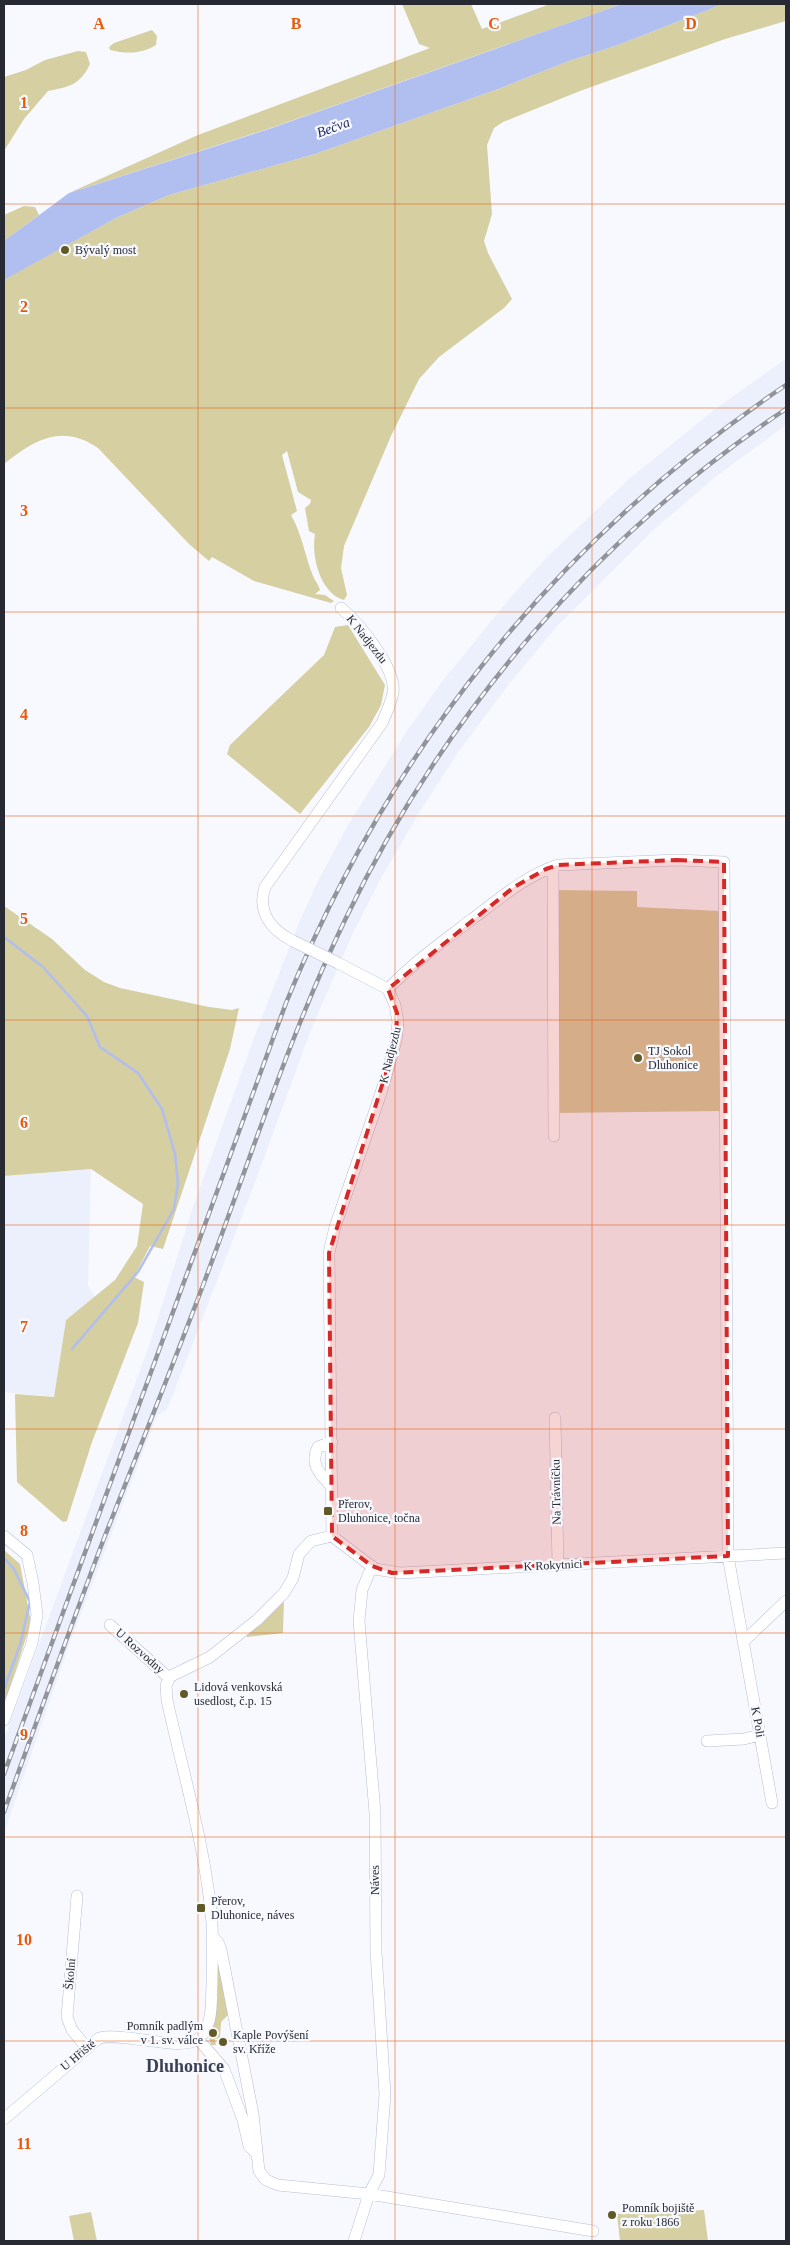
<svg xmlns="http://www.w3.org/2000/svg" width="790" height="2245" viewBox="0 0 790 2245" font-family="'Times New Roman',serif">
<style>
.built{fill:#ecf0fd}
.green{fill:#d5cfa1}
.water{fill:#b0bef0}
.lines{fill:none;stroke-linecap:round;stroke-linejoin:round}
.stream{stroke:#b0bef0;stroke-width:2.5}
.minor-casing{stroke:#b7bed7;stroke-width:12}
.minor{stroke:#fff;stroke-width:11}
.rail-casing{stroke:#91949b;stroke-width:4.5}
.rail{stroke:#f7f9fe;stroke-width:2.5;stroke-dasharray:8;stroke-linecap:butt}
.minor-bridge-casing{stroke:#b7bed7;stroke-width:12;stroke-linecap:butt}
.minor-bridge{stroke:#fff;stroke-width:11}
.marked{fill:#d62828;fill-opacity:0.2;stroke:#d62828;stroke-width:4;stroke-dasharray:10 6;stroke-linejoin:round}
.grid{fill:none;stroke:#e8590c;stroke-width:1;stroke-opacity:0.55}
.poi-dot{fill:#615a26;stroke:#f7f9fe;stroke-width:2}
.labels{text-anchor:middle;stroke-width:4.5;stroke-linejoin:round;paint-order:stroke}
.poi-label{font-size:12px;fill:#272a33;stroke:#f7f9fe;text-anchor:start}
.street-label{font-size:12px;fill:#272a33;stroke:#f7f9fe}
.water-label{font-size:14px;font-style:italic;fill:#1e2660;stroke:#f7f9fe}
.district-label{font-size:18px;font-weight:bold;fill:#3b4155;stroke:#f7f9fe}
.grid-label{font-size:16px;text-anchor:middle;font-weight:bold;fill:#e8590c;stroke:#f7f9fe;stroke-width:4.5;stroke-linejoin:round;paint-order:stroke}
</style>
<rect width="100%" height="100%" fill="#f7f9fe"/>
<path class="built" d="M 786,359 L 786,425 L 714,478 L 649,534 L 558,625 L 509,684 L 459,751 L 420,811 L 380,880 L 352,935 L 311,1030 L 254,1185 L 167,1410 L 157,1415 L 69,1645 L 4,1833 L 4,1739 L 149,1346 L 192,1210 L 255,1035 L 300,920 L 319,879 L 348,825 L 407,731 L 441,683 L 510,598 L 548,556 L 629,479 L 719,406 Z
M 91,1169 L 88,1286 L 95,1297 L 66,1320 L 54,1397 L 4,1392 L 4,1176 Z"/>
<path class="green" d="M 402,4 L 471,4 L 482,29 L 550,4 L 622,4 L 268,129 L 69,193 L 198,135 L 430,48 L 419,44 Z
M 723,4 L 786,4 L 786,21 L 725,39 L 580,91 L 503,122 L 494,128 L 487,145 L 492,214 L 484,241 L 488,253 L 512,299 L 504,308 L 439,357 L 419,379 L 391,436 L 344,546 L 341,568 L 347,595 L 344,600 C 320,593 311,556 315,534 L 309,531 L 305,508 L 310,504 L 311,500 L 298,492 L 287,451 L 282,455 L 297,511 L 291,515 C 302,534 305,556 313,576 C 315,581 319,585 320,590 L 315,594 L 325,595 L 334,601 L 331,603 L 254,581 L 212,557 L 209,561 L 189,544 L 98,448 C 62,423 34,440 4,464 L 4,280 L 7,278 L 116,218 L 169,195 L 315,154 L 498,89 L 569,61 L 618,45 Z
M 152,30 L 157,36 L 156,45 C 142,54 126,54 110,50 L 109,47 L 114,43 Z
M 78,51 L 86,52 L 90,64 C 80,85 69,87 48,91 L 24,119 L 4,151 L 4,77 L 26,70 L 45,60 Z
M 24,206 L 35,207 L 39,215 L 4,241 L 4,215 Z
M 348,625 L 385,685 L 381,705 L 369,727 L 300,814 L 227,754 L 230,745 L 324,655 L 335,627 Z
M 555,890 L 637,891 L 637,907 L 720,911 L 720,1111 L 555,1113 Z
M 4,906 L 52,939 L 85,970 L 104,982 L 120,988 L 209,1007 L 232,1010 L 239,1008 L 230,1049 L 163,1249 L 150,1246 L 134,1277 L 144,1282 L 138,1323 L 92,1442 L 68,1517 L 67,1521 L 63,1522 L 17,1482 L 15,1394 L 54,1397 L 66,1320 L 115,1280 L 137,1246 L 143,1204 L 91,1169 L 4,1176 Z
M 4,1550 L 20,1564 L 31,1622 L 4,1707 Z
M 284,1599 L 283,1633 L 247,1637 L 247,1635 Z
M 216,1949 L 228,2015 L 221,2022 L 220,2038 L 215,2039 L 216,2045 L 211,2045 L 209,2037 Z
M 704,2210 L 708,2241 L 620,2241 L 617,2214 Z
M 91,2212 L 97,2241 L 74,2241 L 69,2216 Z"/>
<path class="water" d="M 622,4 L 723,4 L 618,45 L 569,61 L 498,89 L 315,154 L 169,195 L 116,218 L 4,280 L 4,241 L 69,193 L 269,129 Z"/>
<g class="lines">
<path class="stream" d="M 4,937 L 43,967 L 87,1016 L 100,1047 L 138,1073 L 162,1109 L 175,1154 L 178,1183 L 174,1209 L 138,1272 L 72,1349
M 4,1558 L 14,1569 L 30,1602 L 20,1645 L 4,1689"/>
<g class="minor-casing">
<path id="minor" d="M 553,867 L 554,1136
M 293,941 C 271,930 257,912 265,887 L 382,723 C 386,714 391,703 393,693 C 397,669 359,623 341,608
M 388,989 C 413,963 442,942 471,920 C 499,899 525,876 558,865 L 677,860 L 724,862 L 728,1556 L 772,1803
M 555,1418 L 558,1565
M 332,1442 L 318,1447 C 309,1465 321,1475 332,1487
M 4,1536 L 27,1555 L 33,1583 L 37,1615 L 32,1643 L 4,1720
M 332,1536 L 329,1253 L 335,1227 L 381,1093 L 396,1041 L 398,1022 L 395,1005 L 388,989 L 338,963
M 110,1625 L 169,1678
M 743,1642 L 786,1601
M 707,1741 L 744,1739 L 760,1735
M 77,1896 L 67,2017 L 72,2030 L 86,2047
M 212,1937 L 218,1942 L 221,1950 L 253,2114 L 259,2171 L 266,2180 L 278,2185 L 369,2194 L 593,2231
M 198,2039 L 224,2069 L 243,2120 L 249,2146 L 256,2153
M 4,2119 L 99,2038 C 124,2032 178,2051 196,2040 C 214,2030 211,2001 212,1984 C 212,1964 213,1943 212,1923 C 206,1848 183,1774 167,1700 L 166,1685 L 171,1676 L 210,1657 L 257,1620 L 284,1593 L 293,1578 L 299,1554 L 311,1541 L 332,1536 L 375,1569 L 400,1573 L 786,1553
M 354,2241 L 369,2194 L 379,2175 L 385,2094 L 376,1952 L 375,1813 L 359,1621 L 362,1590 L 372,1566"/>
</g>
<use href="#minor" class="minor"/>
<g class="rail-casing">
<path id="rail" d="M 4,1774 L 286,1003 C 390,748 558,539 786,385
M 4,1812 C 37,1721 69,1631 103,1541 C 137,1454 172,1368 205,1280 C 250,1160 289,1036 345,920 C 443,715 597,535 786,409"/>
</g>
<use href="#rail" class="rail"/>
<g class="minor-bridge-casing">
<path id="minor-bridge" d="M 293,941 L 338,963"/>
</g>
<use href="#minor-bridge" class="minor-bridge"/>
</g>
<path class="marked" d="M 677,860 L 724,862 L 728,1556 L 392,1573 L 372,1566 L 332,1536 L 329,1253 L 396,1041 L 397,1013 L 388,989 L 514,887 L 546,869 L 558,865 Z"/>
<path class="grid" d="M 198,4 L 198,2241M 395,4 L 395,2241M 592,4 L 592,2241M 4,204 L 786,204M 4,408 L 786,408M 4,612 L 786,612M 4,816 L 786,816M 4,1020 L 786,1020M 4,1225 L 786,1225M 4,1429 L 786,1429M 4,1633 L 786,1633M 4,1837 L 786,1837M 4,2041 L 786,2041"/>
<g class="poi-dot">
<circle cx="65" cy="250" r="5"/>
<circle cx="638" cy="1058" r="5"/>
<rect x="323" y="1506" width="10" height="10" rx="2.5"/>
<circle cx="184" cy="1694" r="5"/>
<rect x="196" y="1903" width="10" height="10" rx="2.5"/>
<circle cx="213" cy="2033" r="5"/>
<circle cx="223" cy="2042" r="5"/>
<circle cx="612" cy="2215" r="5"/>
</g>
<g class="labels">
<g class="poi-label">
<text x="75" y="254">Bývalý most</text>
<text x="648" y="1055">TJ Sokol<tspan x="648" dy="14">Dluhonice</tspan></text>
<text x="338" y="1508">Přerov,<tspan x="338" dy="14">Dluhonice, točna</tspan></text>
<text x="194" y="1691">Lidová venkovská<tspan x="194" dy="14">usedlost, č.p. 15</tspan></text>
<text x="211" y="1905">Přerov,<tspan x="211" dy="14">Dluhonice, náves</tspan></text>
<text x="203" y="2030" text-anchor="end">Pomník padlým<tspan x="203" dy="14">v 1. sv. válce</tspan></text>
<text x="233" y="2039">Kaple Povýšení<tspan x="233" dy="14">sv. Kříže</tspan></text>
<text x="622" y="2212">Pomník bojiště<tspan x="622" dy="14">z roku 1866</tspan></text>
</g>
<g class="street-label">
<text transform="translate(367 639) rotate(52)" y="4">K Nadjezdu</text>
<text transform="translate(390 1055) rotate(-76)" y="4">K Nadjezdu</text>
<text transform="translate(556 1492) rotate(-91)" y="4">Na Trávníčku</text>
<text transform="translate(553 1565) rotate(-3)" y="4">K Rokytnici</text>
<text transform="translate(140 1651) rotate(42)" y="4">U Rozvodny</text>
<text transform="translate(758 1722) rotate(80)" y="4">K Poli</text>
<text transform="translate(375 1880) rotate(-90)" y="4">Náves</text>
<text transform="translate(70 1974) rotate(-85)" y="4">Školní</text>
<text transform="translate(78 2055) rotate(-40)" y="4">U Hřiště</text>
</g>
<g class="water-label">
<text transform="translate(333 127) rotate(-20)" y="5">Bečva</text>
</g>
<g class="district-label">
<text x="185" y="2072">Dluhonice</text>
</g>
</g>
<g class="grid-label">
<text x="99" y="29">A</text>
<text x="296" y="29">B</text>
<text x="494" y="29">C</text>
<text x="691" y="29">D</text>
<text x="24" y="108">1</text>
<text x="24" y="312">2</text>
<text x="24" y="516">3</text>
<text x="24" y="720">4</text>
<text x="24" y="924">5</text>
<text x="24" y="1128">6</text>
<text x="24" y="1332">7</text>
<text x="24" y="1536">8</text>
<text x="24" y="1740">9</text>
<text x="24" y="1945">10</text>
<text x="24" y="2149">11</text>
</g>
<rect width="790" height="2245" fill="none" stroke="#272a33" stroke-width="10"/>
</svg>
